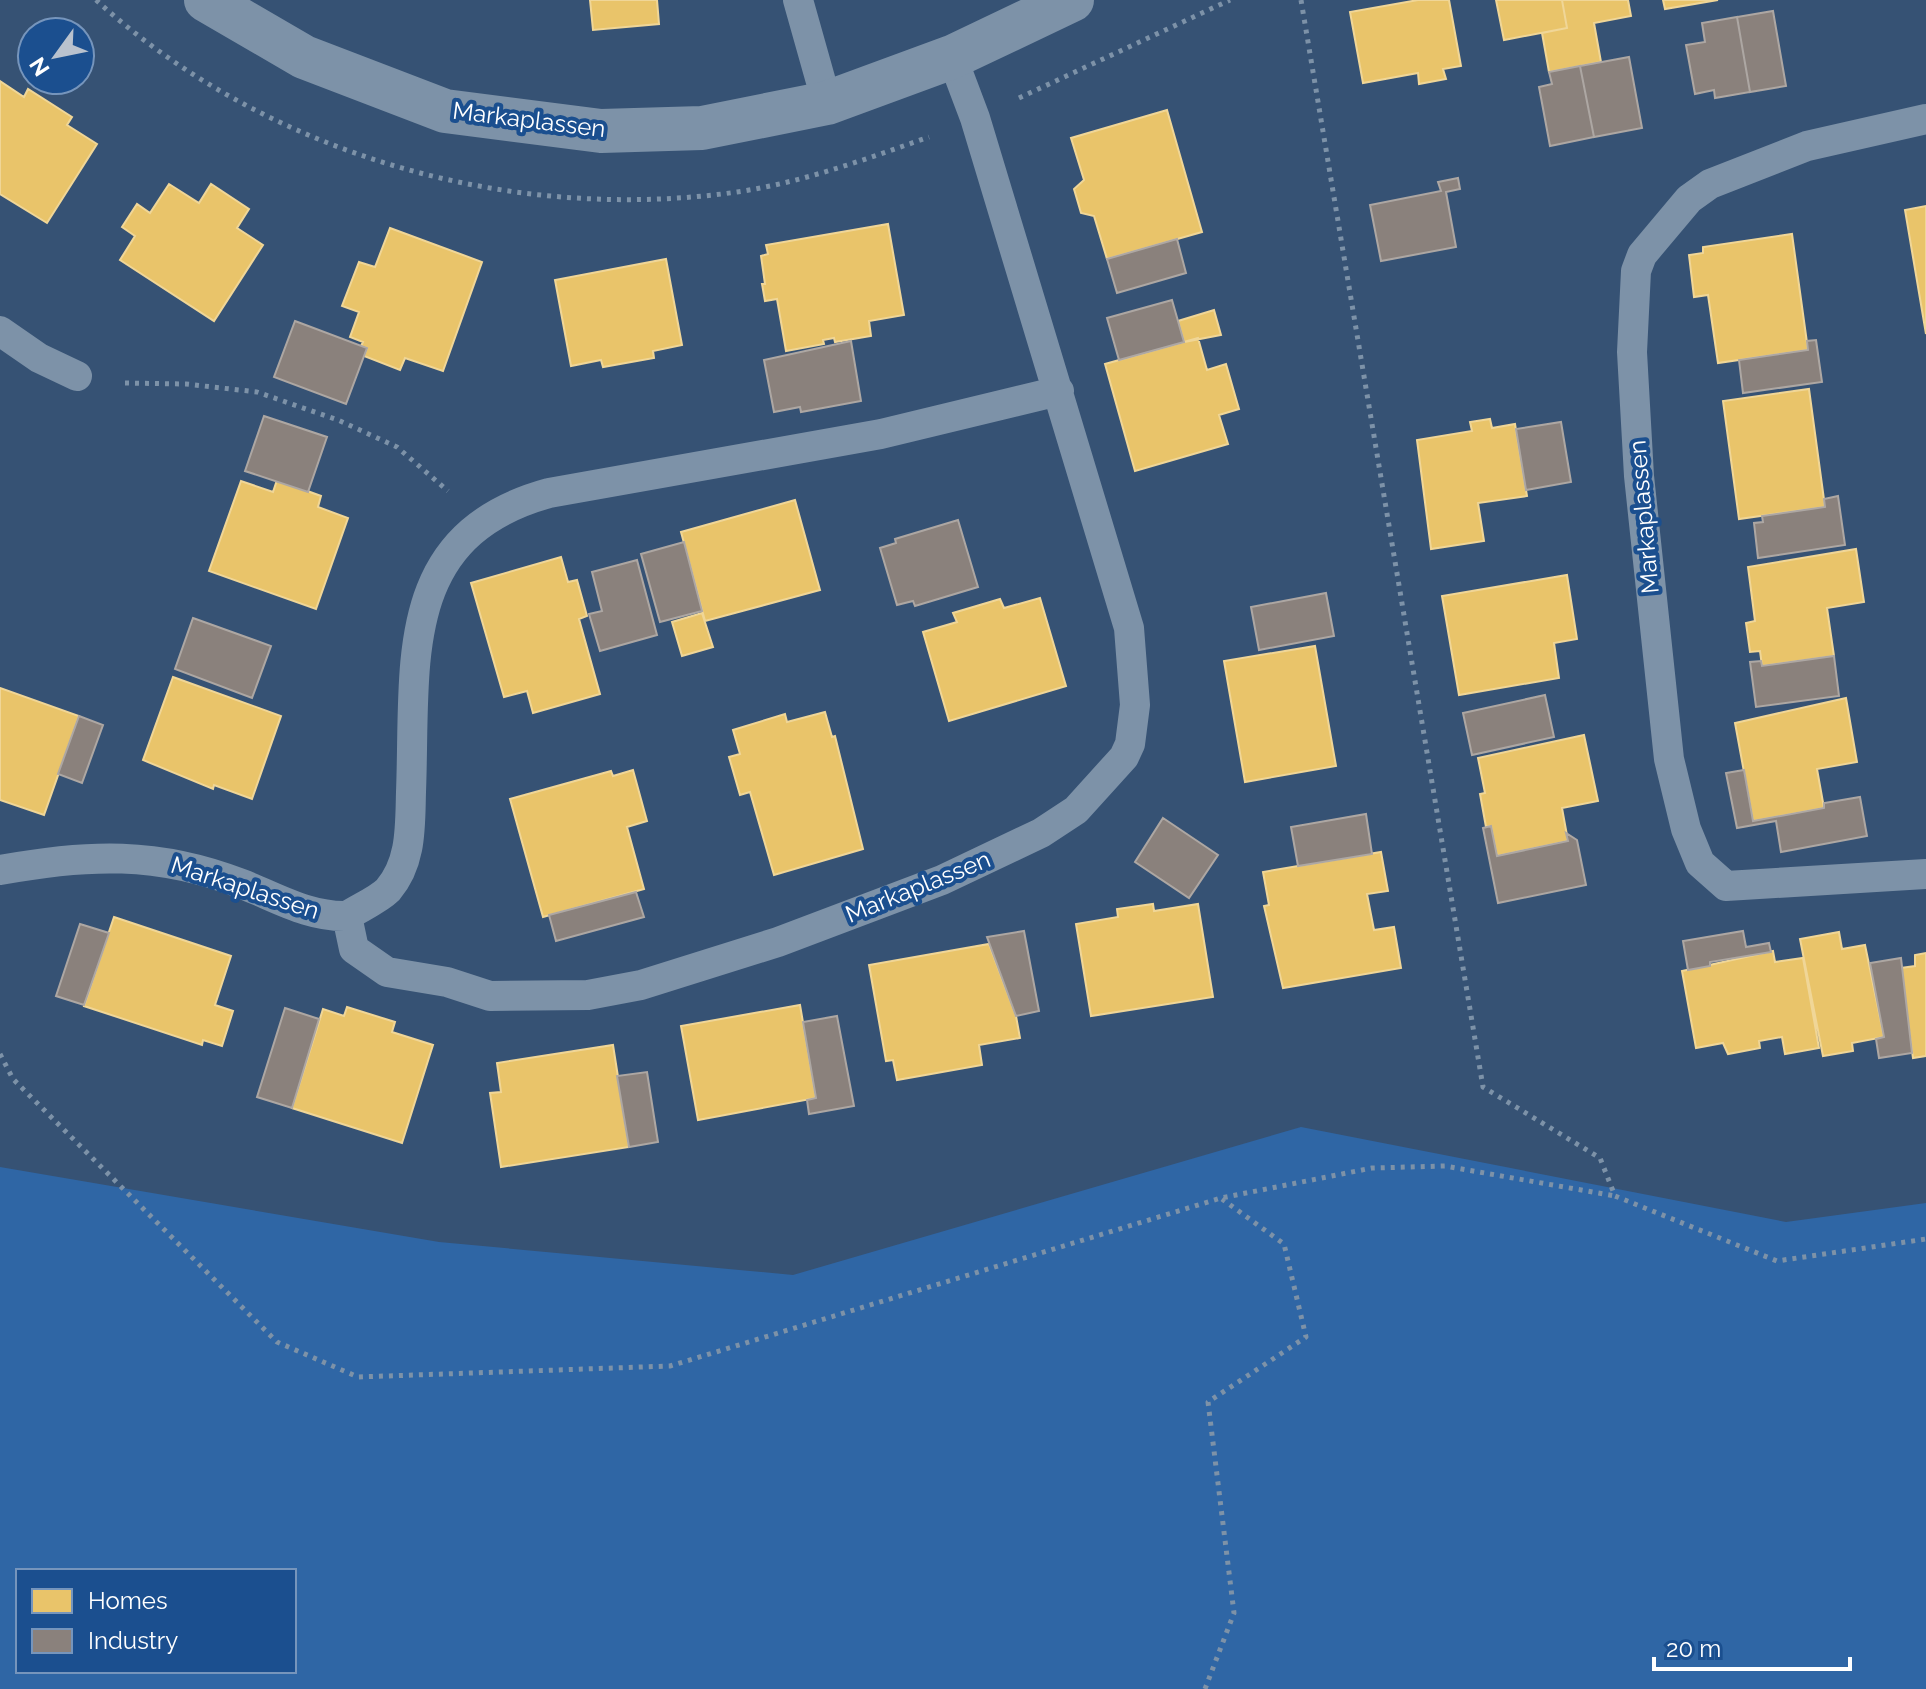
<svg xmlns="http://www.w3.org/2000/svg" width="1926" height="1689" viewBox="0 0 1926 1689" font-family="Raleway,sans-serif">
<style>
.green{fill:#2f66a5;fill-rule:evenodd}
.homes{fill:#e9c46a;stroke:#f0d697;stroke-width:2}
.industry{fill:#8a817c;stroke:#ada7a3;stroke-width:2}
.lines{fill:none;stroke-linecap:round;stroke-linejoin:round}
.path{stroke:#7d92a8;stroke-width:5;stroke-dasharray:4 6;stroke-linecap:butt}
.service{stroke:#7d92a8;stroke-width:30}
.tertiary{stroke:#7d92a8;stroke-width:44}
.labels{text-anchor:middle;stroke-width:8;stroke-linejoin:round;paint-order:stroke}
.street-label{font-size:24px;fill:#fff;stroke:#1b4f8f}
</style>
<rect width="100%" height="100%" fill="#365274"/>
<path class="green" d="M 1301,1127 L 1786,1222 L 1926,1203 L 1926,1689 L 0,1689 L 0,1167 L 439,1242 L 793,1275 ZM 18,1571 L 294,1571 L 294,1671 L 18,1671 Z"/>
<path class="homes" d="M 590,0 L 657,0 L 659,24 L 593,30 Z
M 1418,0 L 1449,0 L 1461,66 L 1443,69 L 1446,79 L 1419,84 L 1418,73 L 1363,83 L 1350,12 Z
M 1496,0 L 1562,0 L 1567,28 L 1504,40 Z
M 1562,0 L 1628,0 L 1631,16 L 1594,23 L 1601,62 L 1549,72 L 1542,33 L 1567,28 Z
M 1663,0 L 1718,0 L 1665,9 Z
M 0,81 L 24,97 L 28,89 L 72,117 L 67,125 L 97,144 L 47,223 L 0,194 Z
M 1167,110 L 1202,232 L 1107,259 L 1094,216 L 1081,213 L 1074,189 L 1084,180 L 1071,138 Z
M 169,184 L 199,203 L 211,184 L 249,209 L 237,228 L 263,245 L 214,321 L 120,260 L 135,236 L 122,227 L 137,204 L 150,213 Z
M 1926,206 L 1926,334 L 1905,210 Z
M 888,224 L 904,315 L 869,321 L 871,336 L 835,342 L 834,338 L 823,340 L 824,344 L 786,351 L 777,299 L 765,301 L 762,284 L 765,284 L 761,256 L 768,254 L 766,245 Z
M 390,228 L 482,262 L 443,371 L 405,358 L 400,370 L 364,356 L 367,348 L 361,346 L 363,342 L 350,337 L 359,312 L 342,306 L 359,262 L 375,267 Z
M 1792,234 L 1808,350 L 1718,363 L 1708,295 L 1694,297 L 1689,255 L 1703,253 L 1703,247 Z
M 666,259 L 682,345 L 653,351 L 654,358 L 603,367 L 601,360 L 571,366 L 555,280 Z
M 1214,310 L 1221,335 L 1184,342 L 1178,321 Z
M 1198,338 L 1207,370 L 1226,364 L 1239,409 L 1219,415 L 1228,444 L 1135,471 L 1105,364 Z
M 1809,389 L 1825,507 L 1739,519 L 1723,401 Z
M 1490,419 L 1492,428 L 1515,424 L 1527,496 L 1478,503 L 1484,541 L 1431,549 L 1417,440 L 1472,431 L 1470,422 Z
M 277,480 L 321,496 L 318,507 L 348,518 L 316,609 L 209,571 L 241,481 L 273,492 Z
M 795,500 L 820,590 L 705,621 L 681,532 Z
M 1856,549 L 1864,602 L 1827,608 L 1834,656 L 1762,666 L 1760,651 L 1750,652 L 1746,623 L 1755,621 L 1748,567 Z
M 561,557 L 568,582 L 577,580 L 587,616 L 579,619 L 600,694 L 533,713 L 527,691 L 504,697 L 471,583 Z
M 1567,575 L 1577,639 L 1554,643 L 1559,678 L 1459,695 L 1442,596 Z
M 1040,598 L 1066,686 L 949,721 L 923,632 L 957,622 L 953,613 L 1000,599 L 1004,608 Z
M 702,613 L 713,647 L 682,656 L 672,622 Z
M 1315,646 L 1336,766 L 1245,782 L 1224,661 Z
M 173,677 L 281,716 L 252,799 L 214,785 L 213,789 L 143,760 Z
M 0,688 L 79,716 L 44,815 L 0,800 Z
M 1846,698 L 1857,762 L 1817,769 L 1824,808 L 1753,821 L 1735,723 Z
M 825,712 L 832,737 L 835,736 L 863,849 L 774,875 L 750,792 L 740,795 L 729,757 L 740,754 L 733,730 L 785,714 L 787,722 Z
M 1584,735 L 1598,801 L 1562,808 L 1568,841 L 1497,856 L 1491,826 L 1486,827 L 1480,794 L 1485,793 L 1478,758 Z
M 633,770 L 647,821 L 627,827 L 644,889 L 543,917 L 510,799 L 611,771 L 613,776 Z
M 1381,852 L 1388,891 L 1367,894 L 1374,930 L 1394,927 L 1401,968 L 1283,988 L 1264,906 L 1269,905 L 1263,872 Z
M 1153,904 L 1154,911 L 1198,904 L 1213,997 L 1091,1016 L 1076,924 L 1118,917 L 1117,909 Z
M 114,917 L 231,956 L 215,1005 L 233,1011 L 222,1046 L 203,1040 L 202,1045 L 84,1006 Z
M 1839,932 L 1842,949 L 1865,945 L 1884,1037 L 1852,1043 L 1853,1051 L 1823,1056 L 1800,939 Z
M 989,944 L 1016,1016 L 1020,1038 L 979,1045 L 982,1065 L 897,1080 L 893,1060 L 886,1061 L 869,965 Z
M 1773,951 L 1775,962 L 1803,958 L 1819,1048 L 1785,1054 L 1782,1037 L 1759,1041 L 1760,1048 L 1728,1054 L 1723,1043 L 1696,1048 L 1682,971 Z
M 1926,953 L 1926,1056 L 1913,1058 L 1900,968 L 1915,966 L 1915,955 Z
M 800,1005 L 816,1098 L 698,1120 L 681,1026 Z
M 347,1007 L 395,1022 L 392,1032 L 433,1045 L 402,1143 L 292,1108 L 323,1009 L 344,1016 Z
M 613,1045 L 629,1147 L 501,1167 L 490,1093 L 501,1092 L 497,1063 Z"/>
<path class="industry" d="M 1773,11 L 1786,86 L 1750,92 L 1737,17 Z
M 1737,17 L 1750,92 L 1715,98 L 1714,90 L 1695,94 L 1686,45 L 1705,42 L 1702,23 Z
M 1629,57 L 1642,128 L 1594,137 L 1580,66 Z
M 1580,66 L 1594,137 L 1550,146 L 1539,87 L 1552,84 L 1549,72 Z
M 1458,178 L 1460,189 L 1446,192 L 1456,247 L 1381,261 L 1370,205 L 1441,191 L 1438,182 Z
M 1177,239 L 1186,273 L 1117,293 L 1107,259 Z
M 1172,300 L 1184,342 L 1119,360 L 1107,318 Z
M 295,321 L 367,348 L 346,404 L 274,377 Z
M 1816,340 L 1822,382 L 1743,393 L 1739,360 L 1808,350 L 1807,341 Z
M 851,341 L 861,401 L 801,412 L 800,407 L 774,412 L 764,360 Z
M 264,416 L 327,437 L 308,492 L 245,471 Z
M 1561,422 L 1571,482 L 1526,490 L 1516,429 Z
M 1838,496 L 1845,545 L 1758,558 L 1754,523 L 1763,522 L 1762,516 L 1825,507 L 1824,499 Z
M 958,520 L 978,587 L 915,606 L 913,601 L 897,605 L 880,548 L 896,543 L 895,539 Z
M 684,542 L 702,611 L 660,622 L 641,554 Z
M 637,560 L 657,635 L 600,651 L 589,614 L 602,611 L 592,572 Z
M 1326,593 L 1334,636 L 1259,650 L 1251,607 Z
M 193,618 L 271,646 L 252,698 L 175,669 Z
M 1834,656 L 1839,696 L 1756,707 L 1750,662 L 1761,661 L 1762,666 Z
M 1545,695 L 1554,737 L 1472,755 L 1463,713 Z
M 79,716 L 103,725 L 82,783 L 58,774 Z
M 1744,770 L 1753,821 L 1824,808 L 1824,803 L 1860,797 L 1867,836 L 1781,852 L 1776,821 L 1737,828 L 1726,773 Z
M 1366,814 L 1372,854 L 1298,866 L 1291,827 Z
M 1163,818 L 1218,855 L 1189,898 L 1135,862 Z
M 1491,826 L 1497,856 L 1568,841 L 1566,833 L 1577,840 L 1586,885 L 1498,903 L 1483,828 Z
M 636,892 L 644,917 L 556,941 L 549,915 Z
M 80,924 L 109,933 L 84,1005 L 56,996 Z
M 1024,931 L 1039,1011 L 1016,1016 L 987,937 Z
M 1743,931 L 1746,947 L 1769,943 L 1771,952 L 1710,962 L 1710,966 L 1688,970 L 1683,941 Z
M 1901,958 L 1912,1053 L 1879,1058 L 1876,1039 L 1884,1037 L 1870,963 Z
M 285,1008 L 319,1019 L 292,1108 L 257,1097 Z
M 837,1016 L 854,1106 L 809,1114 L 807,1100 L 816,1098 L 803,1022 Z
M 647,1072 L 658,1142 L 629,1147 L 617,1076 Z"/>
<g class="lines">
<path class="path" d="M 96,0 C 266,155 511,224 737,192 C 804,182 866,159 929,137
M 1301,0 L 1483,1087 L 1600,1158 L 1615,1196 L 1777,1261 L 1926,1239
M 1019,98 L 1230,0
M 125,383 L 186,384 L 257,392 L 338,420 L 397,447 L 448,491
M 0,1054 L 13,1079 L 277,1342 L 358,1377 L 670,1366 L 1221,1198 L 1372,1168 L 1445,1166 L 1615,1196
M 1205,1689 L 1234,1613 L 1208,1402 L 1306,1337 L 1284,1244 L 1222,1199"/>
<path class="service" d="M 798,0 L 827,103
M 1926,119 L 1807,146 L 1710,184 L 1689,199 L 1642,255 L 1636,271 L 1632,352 L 1639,476 L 1669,759 L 1686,829 L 1700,863 L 1726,886 L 1926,874
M 0,331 L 39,358 L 77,376
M 0,870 C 87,854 158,851 242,884 C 278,898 308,917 347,916 C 359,908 378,900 388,890 C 412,862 410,826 411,792 C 416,662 396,535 549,493 L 881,434 L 1059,391
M 347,916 L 354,949 L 387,972 L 447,982 L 490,996 L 588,995 L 641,985 L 778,942 L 942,880 L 1041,833 L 1076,810 L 1124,757 L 1130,744 L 1135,705 L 1129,628 L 975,118 L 952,57"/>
<path class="tertiary" d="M 206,0 L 304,57 L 445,111 L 601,131 L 702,128 L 827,103 L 952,57 L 1072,0"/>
</g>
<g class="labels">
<g class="street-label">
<text transform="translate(529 120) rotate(7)" y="8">Markaplassen</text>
<text transform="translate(1644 517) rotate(-95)" y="8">Markaplassen</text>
<text transform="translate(918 887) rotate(-22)" y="8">Markaplassen</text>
<text transform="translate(245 888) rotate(18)" y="8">Markaplassen</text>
</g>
</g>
<rect x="16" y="1569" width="280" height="104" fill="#1b4f8f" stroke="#7695bc" stroke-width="2"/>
<rect x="32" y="1589" width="40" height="24" fill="#e9c46a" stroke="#7695bc" stroke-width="2"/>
<text x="88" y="1609" font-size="24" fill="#ffffff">Homes</text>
<rect x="32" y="1629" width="40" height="24" fill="#8a817c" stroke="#7695bc" stroke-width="2"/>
<text x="88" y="1649" font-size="24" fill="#ffffff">Industry</text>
<g transform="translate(56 56) rotate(237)"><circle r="38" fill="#1b4f8f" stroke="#7695bc" stroke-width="2"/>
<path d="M0-6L14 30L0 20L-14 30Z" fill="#b9c2ce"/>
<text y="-12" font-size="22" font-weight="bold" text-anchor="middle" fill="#ffffff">N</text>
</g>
<path d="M1654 1657v12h196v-12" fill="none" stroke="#ffffff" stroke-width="4"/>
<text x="1666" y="1657" font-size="24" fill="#ffffff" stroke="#1b4f8f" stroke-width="6" paint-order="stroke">20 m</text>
</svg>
